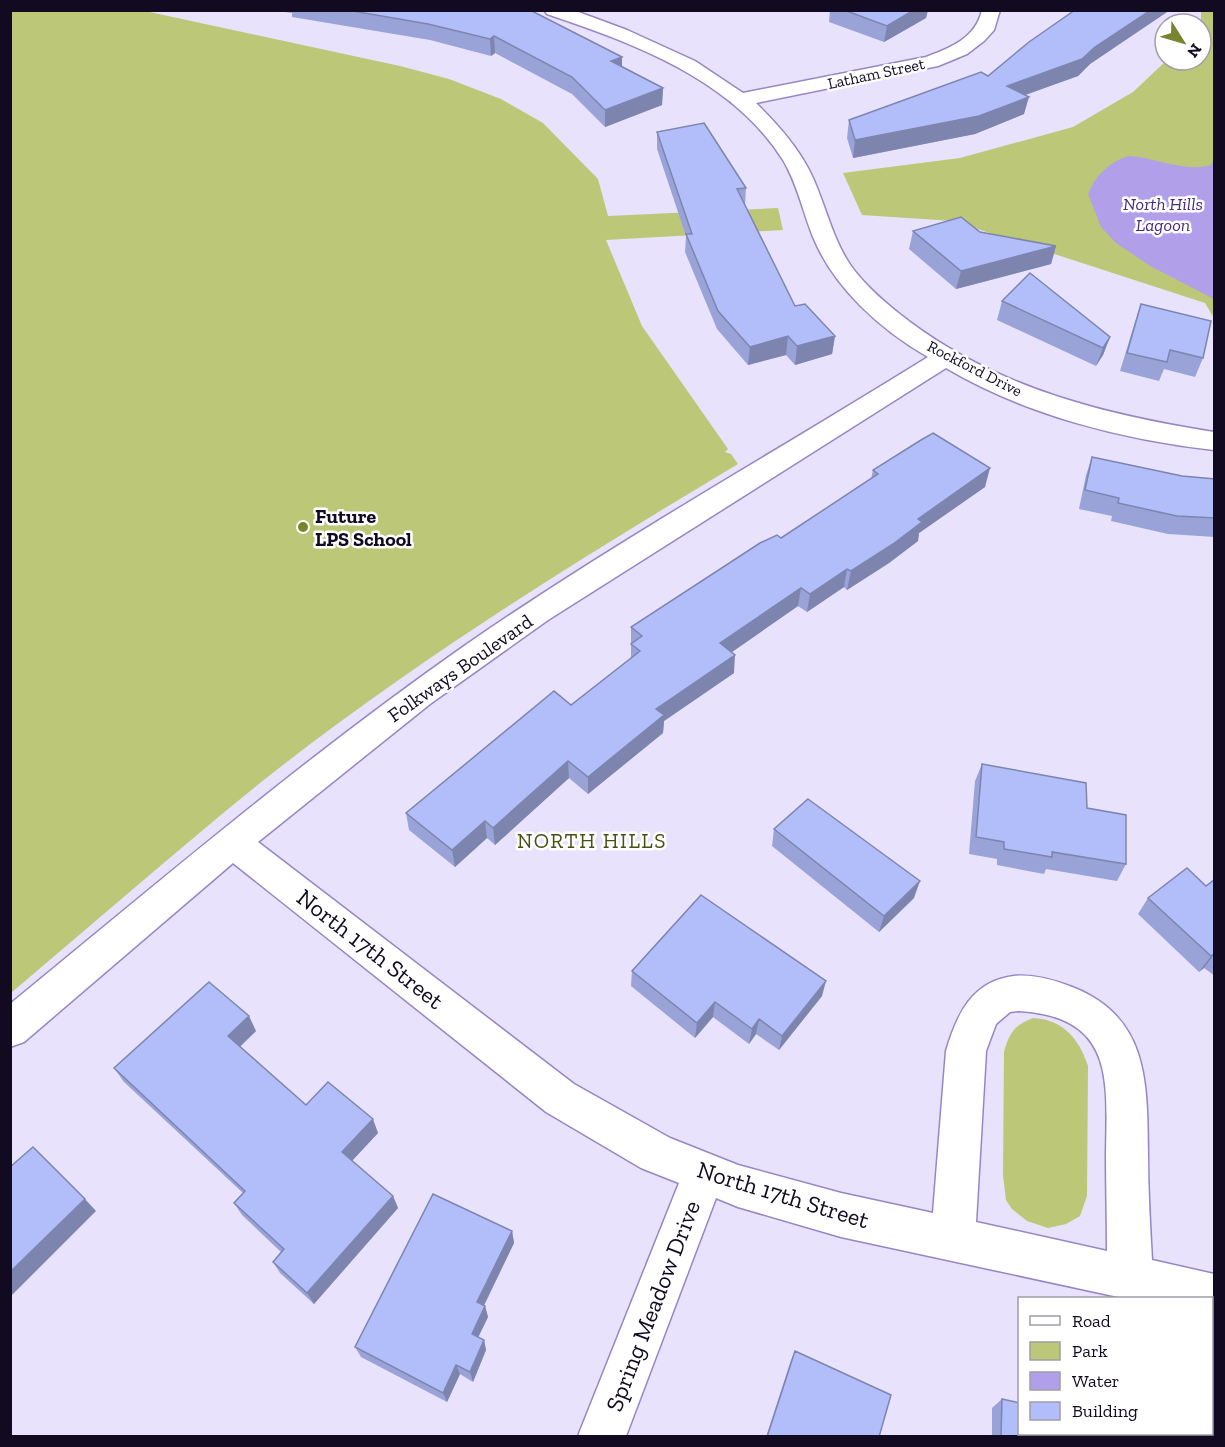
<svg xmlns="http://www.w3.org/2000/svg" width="1225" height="1447" viewBox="0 0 1225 1447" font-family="'Zilla Slab',serif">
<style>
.green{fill:#bcc777}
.water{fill:#b29fea}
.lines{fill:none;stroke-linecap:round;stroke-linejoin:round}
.minor-casing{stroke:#9686c4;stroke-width:3}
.minor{fill:#fff;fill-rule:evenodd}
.wall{fill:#99a3d7}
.shaded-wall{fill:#7d85af}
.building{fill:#b2befa;stroke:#7d85af;stroke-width:1.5}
.poi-dot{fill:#7a8430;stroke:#fff;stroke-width:2}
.labels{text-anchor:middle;stroke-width:5;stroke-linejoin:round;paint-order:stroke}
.far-street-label{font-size:16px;fill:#110a21;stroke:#fff}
.far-water-label{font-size:18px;font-style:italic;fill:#482a80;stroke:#fff}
.poi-label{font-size:20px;font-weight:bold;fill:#110a21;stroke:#fff;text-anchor:start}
.street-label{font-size:20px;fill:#110a21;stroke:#fff}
.neighbourhood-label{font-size:21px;letter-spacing:1.5px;fill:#495015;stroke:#fff}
.near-street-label{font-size:24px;fill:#110a21;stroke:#fff}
</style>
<rect width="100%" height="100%" fill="#e8e2fd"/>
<path class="green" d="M 11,11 L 145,11 L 400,66 L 449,79 L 501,99 L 543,123 L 598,179 L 608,216 L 778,208 L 783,230 L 606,240 L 642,326 L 728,449 L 725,452 L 731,454 L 738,464 C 574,562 410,664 260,783 C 176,851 94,923 11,993 Z
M 1201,11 L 1214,11 L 1214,318 L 1205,303 L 953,221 L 862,215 L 843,173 L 960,158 L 1073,127 L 1133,92 L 1167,60 L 1201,60 Z
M 1033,1018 C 1062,1019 1079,1038 1088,1066 L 1087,1196 L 1080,1216 L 1066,1224 L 1048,1228 L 1027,1221 L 1012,1209 L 1006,1200 L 1003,1175 L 1004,1052 C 1009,1034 1014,1025 1033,1018 Z"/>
<path class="water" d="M 1128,156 C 1156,157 1184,173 1211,165 L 1214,159 L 1214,299 L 1152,267 L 1116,243 L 1101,227 L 1088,194 C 1096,174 1109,163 1128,156 Z"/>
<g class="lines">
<g class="minor-casing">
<path id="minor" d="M 544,10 L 573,10 L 627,30 L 695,61 L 743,93 L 926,57 C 950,48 976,38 982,10 L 1000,10 L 994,30 L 984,41 L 967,54 L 938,66 L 756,103 C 778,125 800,149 813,178 C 826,207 833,240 851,266 C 866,287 889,306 910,322 C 1000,389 1106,415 1214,432 L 1214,450 C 1124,440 1025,415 946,368 L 548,620 L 430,704 L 258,842 L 574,1084 L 670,1138 L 738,1165 L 841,1193 L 933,1213 L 946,1051 C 957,1014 972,981 1014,976 C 1034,974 1054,980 1072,987 C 1150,1017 1147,1085 1148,1155 C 1148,1190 1150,1225 1152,1260 L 1214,1274 L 1214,1318 L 1212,1318 L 1212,1298 L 1123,1298 L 841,1237 L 738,1207 L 716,1198 L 626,1436 L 578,1436 L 679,1183 L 641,1168 L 546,1112 L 233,863 L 24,1042 L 10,1047 L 10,1004 C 160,881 308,755 467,644 C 616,541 774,453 928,357 C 881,330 834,288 813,237 C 803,212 797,183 783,160 C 732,79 633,43 547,14 ZM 1019,1011 C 1115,1017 1107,1080 1106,1154 C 1106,1187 1107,1219 1107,1251 L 976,1222 L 986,1051 L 996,1024 L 1010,1012 Z"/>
</g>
<use href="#minor" class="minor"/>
</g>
<path class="wall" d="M 285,10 L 530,10 L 622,67 L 663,88 L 662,105 L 605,127 L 572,94 L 495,53 L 491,56 L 430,40 L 292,17 L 292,13 L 285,12 Z
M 830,10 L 928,10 L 926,18 L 884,42 L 829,22 Z
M 1070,10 L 1170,10 L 1090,64 L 1078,76 L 1025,95 L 1024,114 L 975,134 L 853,158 L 847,138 L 849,120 L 988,76 L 1073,12 Z
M 657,132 L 746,188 L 745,205 L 795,306 L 835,336 L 832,354 L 795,365 L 786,355 L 748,365 L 717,329 L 685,252 L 686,236 L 657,149 Z
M 913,231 L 980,232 L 1056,246 L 1051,264 L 956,289 L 909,249 Z
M 1002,301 L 1110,337 L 1103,355 L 1096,366 L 997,320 Z
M 1141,304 L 1203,358 L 1195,377 L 1164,369 L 1159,381 L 1120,371 L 1135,322 Z
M 1092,457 L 1182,476 L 1215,479 L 1215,537 L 1168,534 L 1111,521 L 1112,516 L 1079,509 L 1086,475 Z
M 873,470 L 985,487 L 919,533 L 918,541 L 889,563 L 847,590 L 844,587 L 807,612 L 798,606 L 732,652 L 734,673 L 664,721 L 663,733 L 588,794 L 569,778 L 495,845 L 487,838 L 455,867 L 409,830 L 406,813 L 571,705 L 631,659 L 631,627 L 781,538 L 871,479 Z
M 982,764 L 1087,808 L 1126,864 L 1117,881 L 1046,869 L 1044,874 L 997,865 L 997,859 L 969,854 L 975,781 Z
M 774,829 L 914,898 L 879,932 L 772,846 Z
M 1215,879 L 1215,976 L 1204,968 L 1199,972 L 1138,914 L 1148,898 L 1206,886 Z
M 632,971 L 822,996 L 779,1050 L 756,1034 L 749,1044 L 713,1017 L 695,1038 L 631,986 Z
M 256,1031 L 240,1047 L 306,1105 L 378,1133 L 352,1161 L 393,1196 L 398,1208 L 314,1304 L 280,1273 L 273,1262 L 281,1252 L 242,1215 L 234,1203 L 243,1193 L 124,1082 L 114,1068 Z
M 512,1231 L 514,1243 L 484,1306 L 485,1306 L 488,1317 L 478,1337 L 484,1340 L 486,1350 L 473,1382 L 460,1374 L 447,1402 L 361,1357 L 355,1347 Z
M 795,1351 L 879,1437 L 766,1437 L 791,1360 Z
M 1002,1399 L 1104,1437 L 992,1437 L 992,1408 Z"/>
<path class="shaded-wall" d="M 914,10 L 928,10 L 926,18 L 884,42 L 887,26 Z
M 1151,10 L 1170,10 L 1090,64 L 1078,76 L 1003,103 L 1007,86 L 1095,47 Z
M 494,36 L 495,53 L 491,56 L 490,39 Z
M 622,57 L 622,74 L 611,61 Z
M 663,88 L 662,105 L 605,127 L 605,110 Z
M 1029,97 L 1024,114 L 975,134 L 853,158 L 855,140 Z
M 1056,246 L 1051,264 L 956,289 L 961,271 Z
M 788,336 L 786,355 L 748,365 L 750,347 Z
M 835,336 L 832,354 L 795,365 L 797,346 Z
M 1110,337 L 1103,355 L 1096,366 L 1103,348 Z
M 990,468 L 985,487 L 919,533 L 918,541 L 889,563 L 847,590 L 851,571 L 918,519 Z
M 847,569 L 844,587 L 807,612 L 810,594 Z
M 801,588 L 798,606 L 719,661 L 720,643 Z
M 735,655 L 734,673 L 664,721 L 663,733 L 588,794 L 588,777 L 656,709 Z
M 568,761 L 569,778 L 495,845 L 493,828 Z
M 485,821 L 487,838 L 455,867 L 452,850 Z
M 920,881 L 914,898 L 879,932 L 884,916 Z
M 1215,953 L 1204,968 L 1199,972 L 1211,956 Z
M 826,981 L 822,996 L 779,1050 L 782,1036 Z
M 715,1002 L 713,1017 L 695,1038 L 697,1023 Z
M 249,1016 L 256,1031 L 235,1051 L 228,1036 Z
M 759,1019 L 756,1034 L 749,1044 L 752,1029 Z
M 373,1119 L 378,1133 L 348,1165 L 342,1152 Z
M 393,1196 L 398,1208 L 314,1304 L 307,1293 Z
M 85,1199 L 96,1211 L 10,1297 L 10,1272 Z
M 512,1231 L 514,1243 L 480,1313 L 477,1302 Z
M 485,1306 L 488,1317 L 475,1344 L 472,1334 Z
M 484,1340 L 486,1350 L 473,1382 L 470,1372 Z
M 456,1365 L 460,1374 L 447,1402 L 443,1393 Z"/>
<path class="building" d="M 347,10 L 530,10 L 622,57 L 611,61 L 663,88 L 605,110 L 572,77 L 494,36 L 490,39 L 428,24 Z
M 844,10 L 914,10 L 887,26 Z
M 1075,10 L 1151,10 L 1095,47 L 1082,59 L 1007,86 L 1029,97 L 979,116 L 855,140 L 849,120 L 981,72 L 988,76 L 1029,42 Z
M 704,123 L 746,188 L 737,189 L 795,306 L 805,304 L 835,336 L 797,346 L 788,336 L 750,347 L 718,311 L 686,234 L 692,234 L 657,132 Z
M 961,217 L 980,232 L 1056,246 L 961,271 L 913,231 Z
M 1030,273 L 1110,337 L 1103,348 L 1002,301 Z
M 1141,304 L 1211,321 L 1203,358 L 1170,350 L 1167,362 L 1127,353 Z
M 933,433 L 990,468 L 918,519 L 922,522 L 893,544 L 851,571 L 847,569 L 810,594 L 801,588 L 720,643 L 735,655 L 656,709 L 664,715 L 588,777 L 568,761 L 493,828 L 485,821 L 452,850 L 406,813 L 554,691 L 571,705 L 640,651 L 631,644 L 642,636 L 631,627 L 760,543 L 777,535 L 781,538 L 878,474 L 873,470 L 921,440 Z
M 1092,457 L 1182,476 L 1215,479 L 1215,518 L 1177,516 L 1118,503 L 1119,498 L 1085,490 Z
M 982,764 L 1086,783 L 1087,808 L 1126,815 L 1126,864 L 1052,852 L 1052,857 L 1004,849 L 1004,842 L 976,837 Z
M 808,799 L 920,881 L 884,916 L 774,829 Z
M 1187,868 L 1206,886 L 1215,879 L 1215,953 L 1211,956 L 1148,898 Z
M 701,895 L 826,981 L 782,1036 L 759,1019 L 752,1029 L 715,1002 L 697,1023 L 632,971 Z
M 209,982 L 249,1016 L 228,1036 L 306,1105 L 328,1082 L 373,1119 L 342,1152 L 393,1196 L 307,1293 L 273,1262 L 284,1249 L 234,1203 L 245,1191 L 114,1068 Z
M 33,1147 L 85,1199 L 10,1272 L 10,1167 Z
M 433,1194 L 512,1231 L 477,1302 L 485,1306 L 472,1334 L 484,1340 L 470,1372 L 456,1365 L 443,1393 L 355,1347 Z
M 795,1351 L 891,1395 L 879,1437 L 767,1437 Z
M 1002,1399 L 1020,1403 L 1020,1434 L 1104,1434 L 1104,1437 L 1001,1437 Z"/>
<circle class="poi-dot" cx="303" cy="527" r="6"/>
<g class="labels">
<g class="far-street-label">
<text transform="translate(876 73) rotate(-12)" y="6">Latham Street</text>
<text transform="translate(975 368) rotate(27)" y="6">Rockford Drive</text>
</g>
<g class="far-water-label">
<text x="1163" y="210">North Hills<tspan x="1163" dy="21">Lagoon</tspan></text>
</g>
<g class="poi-label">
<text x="315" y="523">Future<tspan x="315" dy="23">LPS School</tspan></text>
</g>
<g class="street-label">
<text transform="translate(460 668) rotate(-35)" y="7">Folkways Boulevard</text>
</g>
<g class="neighbourhood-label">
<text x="592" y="848">NORTH HILLS</text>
</g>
<g class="near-street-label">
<text transform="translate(370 949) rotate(38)" y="8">North 17th Street</text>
<text transform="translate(783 1195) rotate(17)" y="8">North 17th Street</text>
<text transform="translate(653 1306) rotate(-69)" y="8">Spring Meadow Drive</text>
</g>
</g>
<rect width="1225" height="1447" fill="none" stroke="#110a21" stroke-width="24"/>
<rect x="1018" y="1297" width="195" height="138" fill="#ffffff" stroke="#a09da6" stroke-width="1.5"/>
<rect x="1030" y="1316" width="30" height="9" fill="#ffffff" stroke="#a09da6" stroke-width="1.5"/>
<text x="1072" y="1327" font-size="18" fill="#110a21">Road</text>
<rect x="1030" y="1342" width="30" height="18" fill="#bcc777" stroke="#a09da6" stroke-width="1.5"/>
<text x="1072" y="1357" font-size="18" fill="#110a21">Park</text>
<rect x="1030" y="1372" width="30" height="18" fill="#b29fea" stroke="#a09da6" stroke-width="1.5"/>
<text x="1072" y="1387" font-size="18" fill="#110a21">Water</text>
<rect x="1030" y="1402" width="30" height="18" fill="#b2befa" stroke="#a09da6" stroke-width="1.5"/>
<text x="1072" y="1417" font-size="18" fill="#110a21">Building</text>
<g transform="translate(1183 42) rotate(127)"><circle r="28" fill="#ffffff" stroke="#a09da6" stroke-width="1.5"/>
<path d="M0-4.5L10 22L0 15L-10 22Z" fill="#7a8430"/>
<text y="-9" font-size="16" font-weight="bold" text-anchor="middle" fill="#110a21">N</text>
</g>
</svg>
